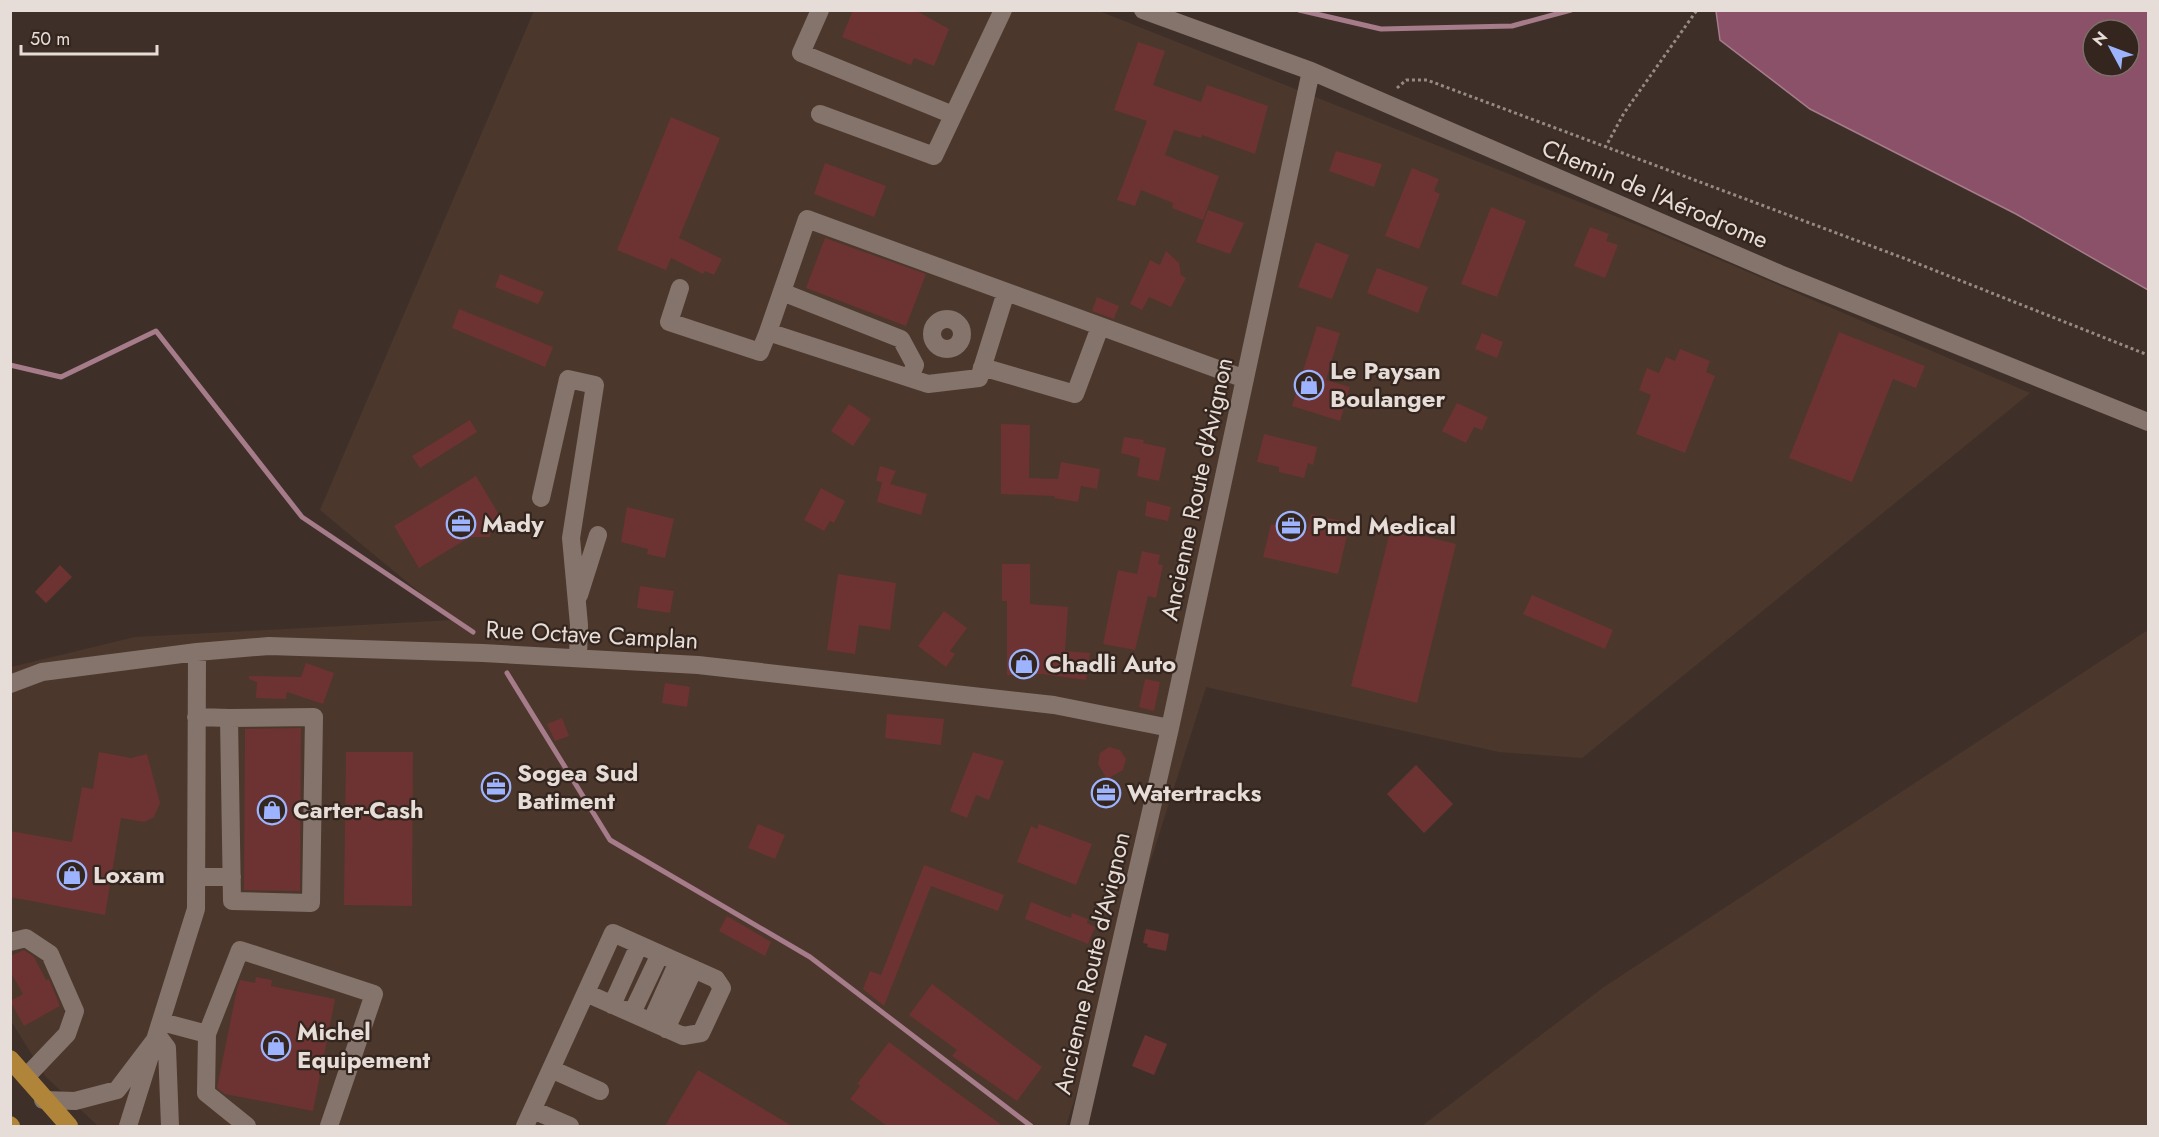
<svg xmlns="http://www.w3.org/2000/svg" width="2159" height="1137" viewBox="0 0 2159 1137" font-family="Jost,sans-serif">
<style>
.built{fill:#4c372c}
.water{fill:#8a5168;stroke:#a67b8a;stroke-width:1.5;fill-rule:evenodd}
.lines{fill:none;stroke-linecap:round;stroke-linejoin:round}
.stream{stroke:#a67b8a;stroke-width:5}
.building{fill:#6c3332}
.path{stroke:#968a84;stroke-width:3;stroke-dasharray:3 3;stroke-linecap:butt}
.minor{stroke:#85746b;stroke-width:18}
.major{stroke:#b0853a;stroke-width:18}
.labels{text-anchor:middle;stroke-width:4.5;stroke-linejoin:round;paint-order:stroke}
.street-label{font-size:24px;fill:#e7ddd8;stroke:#34261e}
.poi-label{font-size:24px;font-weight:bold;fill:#e7ddd8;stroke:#34261e;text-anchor:start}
</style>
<rect width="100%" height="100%" fill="#3e3028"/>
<path class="built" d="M 534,11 L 1099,11 L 1650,230 L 2030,393 L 1582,758 L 1499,752 L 1206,687 L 1066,1126 L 98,1126 L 46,1077 L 11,1021 L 11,667 L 135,637 L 453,620 L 320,510 Z
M 2148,630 L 2148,1126 L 1422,1126 L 1604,987 Z"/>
<path class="water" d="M 1716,11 L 2148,11 L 2148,290 L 2016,214 L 1810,109 L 1720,40 ZM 2093,30 L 2129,30 L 2129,66 L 2093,66 Z"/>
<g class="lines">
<path class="stream" d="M 1299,10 L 1381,29 L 1512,26 L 1571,10
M 10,365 L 61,377 L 156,331 L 302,517 L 473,632
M 507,673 L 610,840 L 810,957 L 1031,1126"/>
</g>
<path class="building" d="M 853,10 L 915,10 L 949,29 L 934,66 L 914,58 L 911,65 L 842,37 Z
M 1138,42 L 1165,51 L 1153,85 L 1201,102 L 1207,85 L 1268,106 L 1255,154 L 1202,135 L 1201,138 L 1174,130 L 1165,155 L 1219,176 L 1203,220 L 1172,208 L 1173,203 L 1141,190 L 1135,206 L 1117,200 L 1147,121 L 1114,110 Z
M 671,117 L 720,138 L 679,238 L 722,259 L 714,275 L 705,271 L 703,274 L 671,258 L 666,270 L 617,250 Z
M 1336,151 L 1382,164 L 1374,187 L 1329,171 Z
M 825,163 L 886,186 L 874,217 L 814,194 Z
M 1412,168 L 1439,179 L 1434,191 L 1440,194 L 1419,249 L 1385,236 Z
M 1491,207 L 1526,221 L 1497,297 L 1461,284 Z
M 1208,210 L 1244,223 L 1230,254 L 1196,242 Z
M 1590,227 L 1609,234 L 1606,241 L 1618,245 L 1605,278 L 1574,266 Z
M 825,238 L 926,274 L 906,326 L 806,288 Z
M 1316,242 L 1349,255 L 1332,299 L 1298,287 Z
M 1166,251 L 1179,263 L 1181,275 L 1186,278 L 1171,307 L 1149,297 L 1142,310 L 1130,304 L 1150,260 L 1160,265 Z
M 1377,268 L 1428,287 L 1418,313 L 1367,293 Z
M 500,274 L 544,292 L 538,304 L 495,287 Z
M 1097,297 L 1119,306 L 1114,319 L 1092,311 Z
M 459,309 L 553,347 L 545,367 L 452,328 Z
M 1317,326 L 1340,333 L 1326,380 L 1350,387 L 1340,421 L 1292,406 Z
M 1839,332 L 1925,366 L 1916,388 L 1893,379 L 1852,482 L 1789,458 Z
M 1482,333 L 1503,342 L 1497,358 L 1475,349 Z
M 1680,349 L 1710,361 L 1706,372 L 1715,376 L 1685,453 L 1636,434 L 1651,395 L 1639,390 L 1647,368 L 1659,373 L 1666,357 L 1675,361 Z
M 1457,403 L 1488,417 L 1482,430 L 1474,427 L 1466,443 L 1442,431 Z
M 849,404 L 871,419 L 853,446 L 831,431 Z
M 470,420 L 477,432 L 420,468 L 412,456 Z
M 1001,424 L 1030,425 L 1029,478 L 1058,479 L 1061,462 L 1100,469 L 1097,489 L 1081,486 L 1078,502 L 1054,498 L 1055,496 L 1001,494 Z
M 1264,434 L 1317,447 L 1313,465 L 1308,463 L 1304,478 L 1279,472 L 1279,467 L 1257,462 Z
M 1124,437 L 1144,440 L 1143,443 L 1166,448 L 1159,481 L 1137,476 L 1140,458 L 1121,453 Z
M 880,466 L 896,471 L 890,484 L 927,494 L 921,515 L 877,502 L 882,482 L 876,481 Z
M 476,476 L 501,518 L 490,525 L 490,537 L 470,537 L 419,568 L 394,526 Z
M 821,488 L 845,501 L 834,523 L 830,521 L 824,531 L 804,520 Z
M 1147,501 L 1171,507 L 1168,521 L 1145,516 Z
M 627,507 L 674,519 L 665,558 L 647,554 L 648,549 L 621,542 Z
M 1311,514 L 1350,523 L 1338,574 L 1263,557 L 1271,524 L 1307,532 Z
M 1391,528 L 1456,544 L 1417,703 L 1351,686 Z
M 1142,551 L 1160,555 L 1158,564 L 1163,565 L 1156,598 L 1148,596 L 1135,650 L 1103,644 L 1118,570 L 1137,574 Z
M 1002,564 L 1030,564 L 1030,604 L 1068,607 L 1065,651 L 1090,653 L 1086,680 L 1042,674 L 1007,675 L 1007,601 L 1002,601 Z
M 60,565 L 72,577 L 46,603 L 35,592 Z
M 838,574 L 896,583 L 890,630 L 859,625 L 855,654 L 827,650 Z
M 640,586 L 674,591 L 670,613 L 637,608 Z
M 1532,595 L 1613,630 L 1605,649 L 1523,614 Z
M 944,611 L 967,628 L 950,651 L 955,654 L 946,667 L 918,646 Z
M 306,663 L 334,673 L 323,704 L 287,692 L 286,699 L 256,698 L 257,682 L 249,679 L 249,676 L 301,677 Z
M 1145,679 L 1160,682 L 1154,711 L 1139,707 Z
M 665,683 L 690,687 L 687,707 L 662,703 Z
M 887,714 L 944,719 L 941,745 L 885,738 Z
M 562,718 L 569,736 L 555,741 L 547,724 Z
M 301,728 L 300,891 L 244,890 L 245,729 Z
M 1109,747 L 1120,750 L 1126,759 L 1123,770 L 1107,779 L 1098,764 L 1100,753 Z
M 99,752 L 131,758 L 147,754 L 160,803 L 154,817 L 144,822 L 121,818 L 105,915 L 10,897 L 10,831 L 72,842 L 82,787 L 93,789 Z
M 346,752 L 413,752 L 412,906 L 344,905 Z
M 973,752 L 1004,761 L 989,800 L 976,795 L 967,818 L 950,811 Z
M 1416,765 L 1453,804 L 1424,833 L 1387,794 Z
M 758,824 L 785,835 L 775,859 L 748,848 Z
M 1039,824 L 1092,844 L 1076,885 L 1017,862 L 1031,826 L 1037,829 Z
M 924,865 L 1004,895 L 998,911 L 931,886 L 884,1006 L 863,989 L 870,971 L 881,975 Z
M 1031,902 L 1071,918 L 1072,913 L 1088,919 L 1087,923 L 1095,927 L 1088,944 L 1025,919 Z
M 727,916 L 771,942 L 765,956 L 719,931 Z
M 1146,929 L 1169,934 L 1166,951 L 1147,947 L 1148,944 L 1143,943 Z
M 24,950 L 34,957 L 46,980 L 49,979 L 60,1006 L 24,1026 L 10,1001 L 23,994 L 10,971 L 10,956 Z
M 256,977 L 272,980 L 271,986 L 335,999 L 313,1111 L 225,1094 L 217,1088 L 237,989 L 240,980 L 255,983 Z
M 932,984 L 1042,1067 L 1017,1101 L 952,1056 L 957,1050 L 909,1015 Z
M 1145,1035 L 1167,1044 L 1154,1075 L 1132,1066 Z
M 889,1042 L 941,1081 L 1003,1126 L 887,1126 L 850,1099 L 860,1086 L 857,1084 Z
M 698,1070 L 792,1126 L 665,1126 Z"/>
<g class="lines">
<path class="path" d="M 1397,88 L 1406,80 L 1427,80 L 1906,259 L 2148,355
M 1605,148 L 1624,113 L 1697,10"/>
<path class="minor" d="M 820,10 L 801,53 L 953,115
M 1143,10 L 1311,71 L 1780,274 L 2148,422
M 820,114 L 934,156 L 1003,10
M 680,288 L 669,322 L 760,352 L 768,332 L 928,384 L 979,378 L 1006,292
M 782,292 L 901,339 L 915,365 L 910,378
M932 334a15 15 0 1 1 30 0a15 15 0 1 1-30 0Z
M 768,332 L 807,219 L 1245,379
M 982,367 L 1075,394 L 1100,327
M 541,498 L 568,379 L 595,385 L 571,538 L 579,625 L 578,658
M 579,595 L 598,535
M 10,684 L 42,672 L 197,652 L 269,646 L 483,653 L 698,665 L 1054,705 L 1170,728
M 196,717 L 229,718 L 232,901 L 311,903 L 314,717 L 229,718
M 196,877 L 232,877
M 10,942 L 26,938 L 50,954 L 75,1011 L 67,1034 L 26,1077
M 612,1005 L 639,945
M 632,1013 L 660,954
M 162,1022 L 207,1034
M 651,1022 L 678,962
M 666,1029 L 694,969
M 551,1069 L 600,1091
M 43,1100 L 75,1101 L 117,1090 L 158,1036 L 167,1048 L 170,1126
M 533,1110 L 570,1126
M 128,1126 L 196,909 L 197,652
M 247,1126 L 206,1093 L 207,1034 L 240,950 L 374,994 L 329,1126
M 525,1126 L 613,933 L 716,979 L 722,988 L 701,1033 L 683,1036 L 586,993
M 1079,1126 L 1170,728 L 1311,71"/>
<path class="major" d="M 10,1059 L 69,1126
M 10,1125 L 11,1126"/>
</g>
<defs>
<g id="shop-ring" transform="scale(1.5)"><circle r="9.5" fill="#34261e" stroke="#9eb3fd" stroke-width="1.5"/><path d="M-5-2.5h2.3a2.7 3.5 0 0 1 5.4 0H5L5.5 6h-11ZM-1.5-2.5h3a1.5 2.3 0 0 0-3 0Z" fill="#9eb3fd"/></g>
<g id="office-ring" transform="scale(1.5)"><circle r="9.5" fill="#34261e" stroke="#9eb3fd" stroke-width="1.5"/><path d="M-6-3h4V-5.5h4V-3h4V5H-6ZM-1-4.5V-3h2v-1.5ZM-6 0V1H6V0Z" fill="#9eb3fd"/></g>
</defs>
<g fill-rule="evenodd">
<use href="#shop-ring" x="1309" y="385"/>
<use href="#office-ring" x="461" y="524"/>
<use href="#office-ring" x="1291" y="526"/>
<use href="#shop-ring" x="1024" y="664"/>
<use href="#office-ring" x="496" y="787"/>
<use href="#office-ring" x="1106" y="793"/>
<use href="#shop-ring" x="272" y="810"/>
<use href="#shop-ring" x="72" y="875"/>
<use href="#shop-ring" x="276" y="1046"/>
</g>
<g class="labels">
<g class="street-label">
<text transform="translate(1655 194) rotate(23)" y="8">Chemin de l'Aérodrome</text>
<text transform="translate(1197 489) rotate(-78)" y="8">Ancienne Route d'Avignon</text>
<text transform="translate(592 635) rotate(3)" y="8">Rue Octave Camplan</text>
<text transform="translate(1092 963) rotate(-77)" y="8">Ancienne Route d'Avignon</text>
</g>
<g class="poi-label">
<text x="1330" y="379">Le Paysan<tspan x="1330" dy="28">Boulanger</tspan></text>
<text x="482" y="532">Mady</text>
<text x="1312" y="534">Pmd Medical</text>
<text x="1045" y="672">Chadli Auto</text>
<text x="517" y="781">Sogea Sud<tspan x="517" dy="28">Batiment</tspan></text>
<text x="1127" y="801">Watertracks</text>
<text x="293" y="818">Carter-Cash</text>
<text x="93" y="883">Loxam</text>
<text x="297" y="1040">Michel<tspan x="297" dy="28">Equipement</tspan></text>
</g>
</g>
<rect width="2159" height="1137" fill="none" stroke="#e7ddd8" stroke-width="24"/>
<g transform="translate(2111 48) rotate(311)"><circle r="28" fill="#34261e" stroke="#7c6f68" stroke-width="1.5"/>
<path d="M0-4.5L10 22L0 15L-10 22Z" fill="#9eb3fd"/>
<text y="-9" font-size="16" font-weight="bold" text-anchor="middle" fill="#e7ddd8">N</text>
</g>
<path d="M21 45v9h136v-9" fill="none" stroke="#e7ddd8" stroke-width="3"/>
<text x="30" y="45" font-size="18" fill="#e7ddd8" stroke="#34261e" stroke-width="4.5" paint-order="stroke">50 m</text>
</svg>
